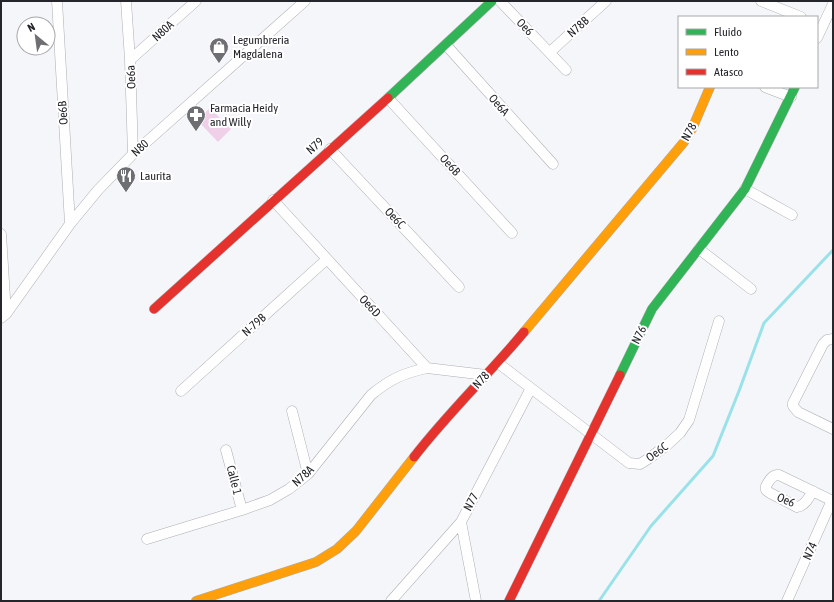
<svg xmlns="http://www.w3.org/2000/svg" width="834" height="602" viewBox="0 0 834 602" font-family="'Asap Condensed',sans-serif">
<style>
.garden{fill:#efd0e8}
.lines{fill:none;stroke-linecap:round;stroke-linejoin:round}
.stream{stroke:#99e2e9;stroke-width:3}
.street-casing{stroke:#acaeb2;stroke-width:11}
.fast-casing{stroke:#acaeb2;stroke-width:10}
.slow-casing{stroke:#acaeb2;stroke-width:10}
.jam-casing{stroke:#acaeb2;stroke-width:10}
.street{stroke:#fefefe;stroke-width:10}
.fast{stroke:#30b455;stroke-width:9}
.slow{stroke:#ff9f0a;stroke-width:9}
.jam{stroke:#e5322d;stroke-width:9}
.labels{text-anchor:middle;stroke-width:4;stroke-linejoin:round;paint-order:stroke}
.street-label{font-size:12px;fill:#24262b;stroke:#fff}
.poi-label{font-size:12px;fill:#24262b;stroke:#fff;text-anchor:start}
</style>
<rect width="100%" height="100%" fill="#f5f6fa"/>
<path class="garden" d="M 210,108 L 231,129 L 218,142 L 197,120 Z"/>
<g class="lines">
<path class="stream" d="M 599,601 L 651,526 L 713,456 L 739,391 L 764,323 L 833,250"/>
<g class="street-casing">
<path id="street" d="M 57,1 L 70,224
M 126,1 L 130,60 L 133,154
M 500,1 L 566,70
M 761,1 L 801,17
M 817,38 L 833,4
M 446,45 L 553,164
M 550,52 L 606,1
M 130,60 L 196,1
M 765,87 L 791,97
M 388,98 L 512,233
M 330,149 L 459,287
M 745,189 L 792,215
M 273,200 L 427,368 L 486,375
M 1,234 L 6,314
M 699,249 L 751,289
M 1,318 L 6,314 L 70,224 L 98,190 L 133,154 L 305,1
M 833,339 L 827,340 L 823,344 L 793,403 L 793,406 L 798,412 L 833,429
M 498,363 L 629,463 L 640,464 L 648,459 L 667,445 L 680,433 L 689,420 L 719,321
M 181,391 L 327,259
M 292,411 L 308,474
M 226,450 L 242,510
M 813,491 C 809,497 805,506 797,507 L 770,493 L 766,490 L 766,486 C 769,481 772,474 779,475 L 833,501
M 461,522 L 476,601
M 147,539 L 242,510 L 270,500 L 289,489 L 308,474 L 371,395 C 390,379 404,373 427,368
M 391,601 L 461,522 L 531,388
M 787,601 L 832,500"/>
</g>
<g class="fast-casing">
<path id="fast" d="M 388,98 L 492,1
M 620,375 L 652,309 L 745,189 L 795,87"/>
</g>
<g class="slow-casing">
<path id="slow" d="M 524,332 L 684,142 L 692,129 L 710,87
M 196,601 L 316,562 L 337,549 L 356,531 L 414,457"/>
</g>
<g class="jam-casing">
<path id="jam" d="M 154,309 L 388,98
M 414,457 C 448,413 488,375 524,332
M 509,601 L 620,375"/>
</g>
<use href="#street" class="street"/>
<use href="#fast" class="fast"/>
<use href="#slow" class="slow"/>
<use href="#jam" class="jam"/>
</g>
<defs>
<g id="shop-pin" transform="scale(1)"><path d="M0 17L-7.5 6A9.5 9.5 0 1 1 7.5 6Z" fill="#6d6f73" stroke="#fff"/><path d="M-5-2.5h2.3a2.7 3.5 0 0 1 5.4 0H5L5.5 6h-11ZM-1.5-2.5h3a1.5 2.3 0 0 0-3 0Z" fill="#fff"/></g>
<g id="pharmacy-pin" transform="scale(1)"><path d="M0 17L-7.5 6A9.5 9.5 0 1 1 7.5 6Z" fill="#6d6f73" stroke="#fff"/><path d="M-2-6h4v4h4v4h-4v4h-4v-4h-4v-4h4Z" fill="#fff"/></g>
<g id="restaurant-pin" transform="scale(1)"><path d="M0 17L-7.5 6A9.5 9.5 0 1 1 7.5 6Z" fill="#6d6f73" stroke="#fff"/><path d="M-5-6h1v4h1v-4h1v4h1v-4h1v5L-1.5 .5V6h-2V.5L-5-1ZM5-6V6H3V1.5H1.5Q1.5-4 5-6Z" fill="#fff"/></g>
</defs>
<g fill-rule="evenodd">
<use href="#shop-pin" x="219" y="47"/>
<use href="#pharmacy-pin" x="196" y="115"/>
<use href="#restaurant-pin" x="126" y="176"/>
</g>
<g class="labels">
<g class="street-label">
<text transform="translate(525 27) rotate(46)" y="4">Oe6</text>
<text transform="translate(578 27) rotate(-42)" y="4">N78B</text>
<text transform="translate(163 31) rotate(-42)" y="4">N80A</text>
<text transform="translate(131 77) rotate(-92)" y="4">Oe6a</text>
<text transform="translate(499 105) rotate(48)" y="4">Oe6A</text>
<text transform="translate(63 113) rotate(-94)" y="4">Oe6B</text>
<text transform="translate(689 132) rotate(-61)" y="4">N78</text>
<text transform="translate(315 146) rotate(-42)" y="4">N79</text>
<text transform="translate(140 148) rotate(-43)" y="4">N80</text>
<text transform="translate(450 165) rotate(48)" y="4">Oe6B</text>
<text transform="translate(395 218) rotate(47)" y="4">Oe6C</text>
<text transform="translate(370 306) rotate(47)" y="4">Oe6D</text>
<text transform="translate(254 325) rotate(-42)" y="4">N-79B</text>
<text transform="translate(639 335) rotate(-64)" y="4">N76</text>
<text transform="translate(481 380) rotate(-47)" y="4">N78</text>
<text transform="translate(657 452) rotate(-36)" y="4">Oe6C</text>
<text transform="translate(303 476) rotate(-43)" y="4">N78A</text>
<text transform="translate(234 480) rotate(76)" y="4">Calle 1</text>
<text transform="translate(786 500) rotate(23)" y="4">Oe6</text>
<text transform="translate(471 502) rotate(-62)" y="4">N77</text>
<text transform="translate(810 551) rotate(-66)" y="4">N74</text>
</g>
<g class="poi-label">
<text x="233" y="44">Legumbreria<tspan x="233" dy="14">Magdalena</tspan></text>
<text x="210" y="112">Farmacia Heidy<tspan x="210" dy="14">and Willy</tspan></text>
<text x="140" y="180">Laurita</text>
</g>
</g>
<rect width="834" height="602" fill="none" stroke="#24262b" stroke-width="4"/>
<rect x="678" y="16" width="140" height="72" fill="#ffffff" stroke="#a7a8aa"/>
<rect x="686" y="29" width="20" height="6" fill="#30b455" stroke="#a7a8aa"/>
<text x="714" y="36" font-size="12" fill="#24262b">Fluido</text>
<rect x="686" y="49" width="20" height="6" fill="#ff9f0a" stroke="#a7a8aa"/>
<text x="714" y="56" font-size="12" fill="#24262b">Lento</text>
<rect x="686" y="69" width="20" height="6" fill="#e5322d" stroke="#a7a8aa"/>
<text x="714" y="76" font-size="12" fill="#24262b">Atasco</text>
<g transform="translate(36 36) rotate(331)"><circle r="19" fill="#ffffff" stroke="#a7a8aa"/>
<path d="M0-3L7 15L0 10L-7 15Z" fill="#6d6f73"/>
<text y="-6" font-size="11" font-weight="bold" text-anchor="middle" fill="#24262b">N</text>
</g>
</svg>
